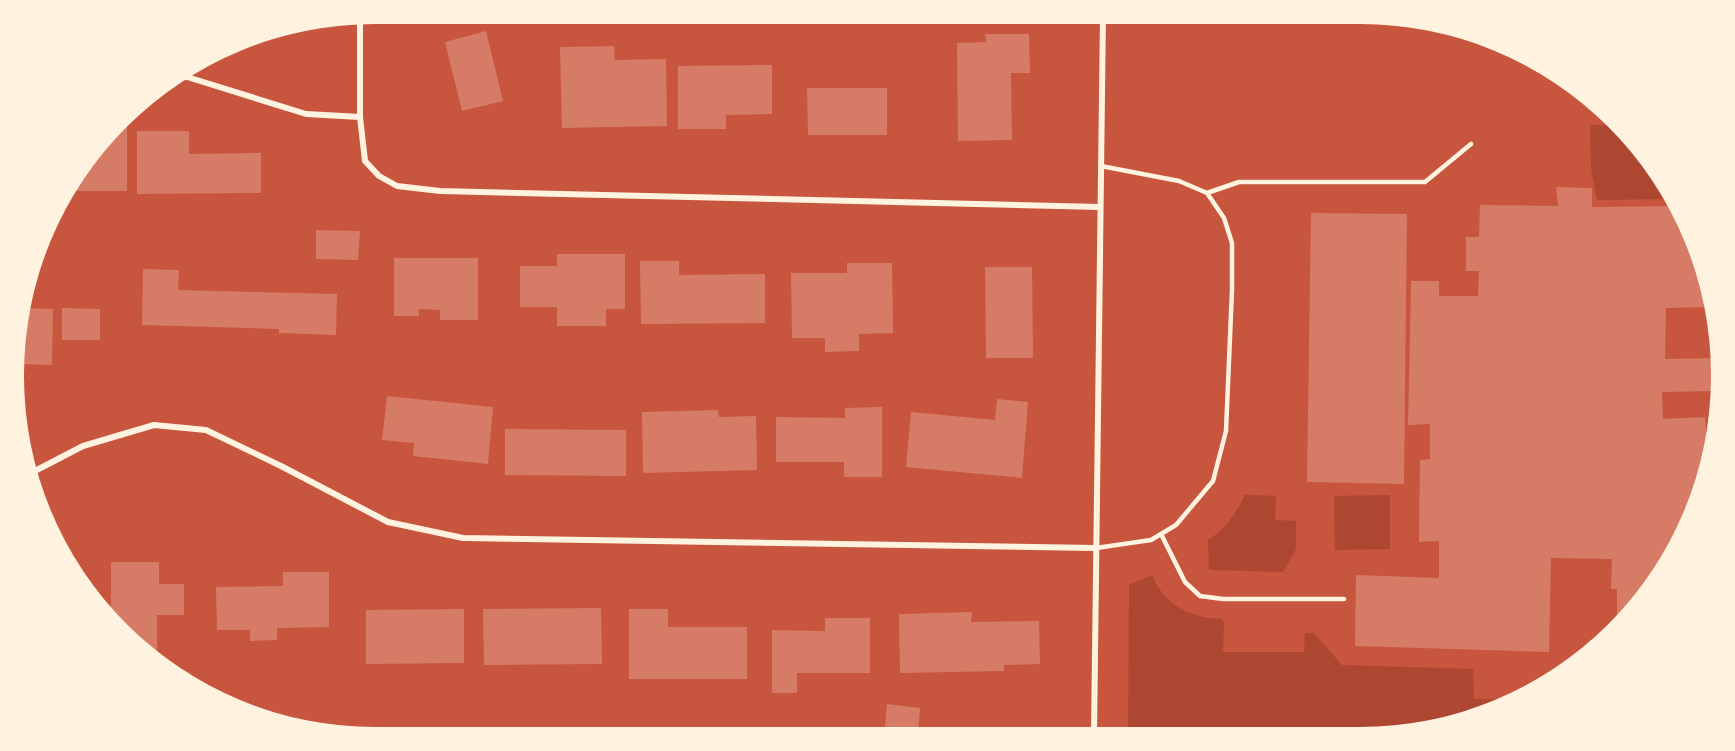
<svg xmlns="http://www.w3.org/2000/svg" width="1735" height="751" viewBox="0 0 1735 751" font-family="Jost,sans-serif">
<style>
.green{fill:#ae4732}
.building{fill:#d67c66}
.lines{fill:none;stroke-linecap:round;stroke-linejoin:round}
.service{stroke:#fff3e0;stroke-width:4.5}
.minor{stroke:#fff3e0;stroke-width:6}
</style>
<rect width="100%" height="100%" fill="#c8553d"/>
<path class="green" d="M 1590,125 L 1615,125 L 1671,199 L 1597,200 L 1591,167 Z
M 1245,495 L 1276,496 L 1275,520 L 1296,521 L 1296,549 L 1283,572 L 1209,570 L 1208,540 C 1226,529 1236,513 1245,495 Z
M 1390,495 L 1390,549 L 1335,550 L 1334,496 Z
M 1152,575 C 1164,605 1191,618 1221,619 L 1224,622 L 1223,652 L 1304,652 L 1305,633 L 1314,633 L 1342,665 L 1473,669 L 1474,699 L 1521,699 L 1407,734 L 1128,735 L 1129,585 Z"/>
<path class="building" d="M 970,14 L 1028,14 L 1028,21 L 970,21 Z
M 1223,14 L 1254,14 L 1253,23 L 1222,24 Z
M 1339,14 L 1360,14 L 1380,18 L 1339,18 Z
M 486,31 L 503,101 L 462,111 L 445,42 Z
M 985,34 L 1029,34 L 1030,73 L 1011,73 L 1012,140 L 958,141 L 957,43 L 986,42 Z
M 614,46 L 615,60 L 666,59 L 667,126 L 562,128 L 560,47 Z
M 772,65 L 772,114 L 726,115 L 726,129 L 678,129 L 678,66 Z
M 807,88 L 887,88 L 887,135 L 808,135 Z
M 127,116 L 127,191 L 65,191 L 66,189 Z
M 137,131 L 189,131 L 189,154 L 261,153 L 261,193 L 137,194 Z
M 1556,187 L 1592,188 L 1592,207 L 1677,206 L 1684,216 L 1709,307 L 1666,308 L 1665,359 L 1720,358 L 1716,391 L 1662,392 L 1663,419 L 1705,417 L 1706,435 L 1710,435 L 1702,492 L 1660,577 L 1617,626 L 1617,589 L 1611,589 L 1612,559 L 1551,558 L 1549,652 L 1355,646 L 1356,575 L 1439,578 L 1439,541 L 1419,542 L 1420,460 L 1430,459 L 1430,424 L 1408,425 L 1411,281 L 1439,281 L 1439,296 L 1478,296 L 1479,271 L 1466,271 L 1466,237 L 1479,237 L 1480,205 L 1558,206 Z
M 1311,213 L 1407,214 L 1404,484 L 1307,482 Z
M 316,230 L 360,231 L 358,260 L 316,259 Z
M 557,254 L 625,254 L 625,309 L 606,309 L 606,326 L 557,326 L 557,307 L 520,307 L 520,266 L 557,266 Z
M 394,258 L 478,258 L 478,320 L 440,320 L 440,310 L 419,309 L 419,316 L 394,316 Z
M 640,261 L 679,261 L 679,275 L 765,274 L 765,323 L 641,324 Z
M 847,263 L 892,263 L 893,333 L 859,334 L 859,351 L 825,352 L 825,338 L 792,338 L 791,273 L 847,273 Z
M 985,267 L 1032,267 L 1033,358 L 986,358 Z
M 143,269 L 179,270 L 178,290 L 337,294 L 336,335 L 279,333 L 279,329 L 142,325 Z
M 20,308 L 53,309 L 52,365 L 20,364 Z
M 62,308 L 100,309 L 100,340 L 62,340 Z
M 387,396 L 493,407 L 488,464 L 413,456 L 414,443 L 382,440 Z
M 997,399 L 1028,402 L 1022,478 L 906,467 L 911,412 L 995,420 Z
M 882,407 L 882,477 L 844,477 L 844,462 L 776,462 L 776,417 L 845,418 L 845,408 Z
M 718,410 L 719,417 L 756,416 L 757,470 L 643,473 L 642,412 Z
M 505,429 L 626,430 L 626,476 L 505,475 Z
M 111,562 L 159,562 L 159,584 L 184,584 L 184,615 L 157,615 L 157,659 L 137,648 L 111,616 Z
M 283,572 L 329,572 L 329,627 L 277,628 L 277,640 L 250,641 L 250,630 L 217,630 L 216,587 L 283,586 Z
M 601,608 L 602,664 L 484,665 L 483,609 Z
M 464,609 L 464,663 L 366,664 L 366,610 Z
M 629,609 L 668,609 L 668,627 L 747,627 L 747,679 L 629,679 Z
M 972,612 L 971,622 L 1039,621 L 1040,664 L 1004,665 L 1004,671 L 900,673 L 899,614 Z
M 825,618 L 870,618 L 870,673 L 797,673 L 797,693 L 772,693 L 772,630 L 825,631 Z
M 887,704 L 920,708 L 918,732 L 885,728 Z"/>
<g class="lines">
<path class="service" d="M 1207,193 L 1239,182 L 1425,182 L 1471,144
M 1161,534 L 1185,582 L 1200,596 L 1223,599 L 1344,599
M 1096,548 L 1151,540 L 1176,525 L 1213,481 L 1226,431 L 1232,290 L 1232,243 L 1224,218 L 1207,193 L 1179,181 L 1101,166"/>
<path class="minor" d="M 360,16 L 360,117 L 365,161 L 379,176 L 397,186 L 440,191 L 1100,207
M 184,76 L 306,114 L 360,117
M 31,473 L 83,446 L 154,425 L 206,430 L 281,466 L 388,522 L 463,538 L 1096,548
M 1094,735 L 1103,14"/>
</g>
<path d="M0 0H1735V751H0ZM375 24H1360A351 351 0 0 1 1711 375V376A351 351 0 0 1 1360 727H375A351 351 0 0 1 24 376V375A351 351 0 0 1 375 24Z" fill="#fff3e0" fill-rule="evenodd"/>
</svg>
